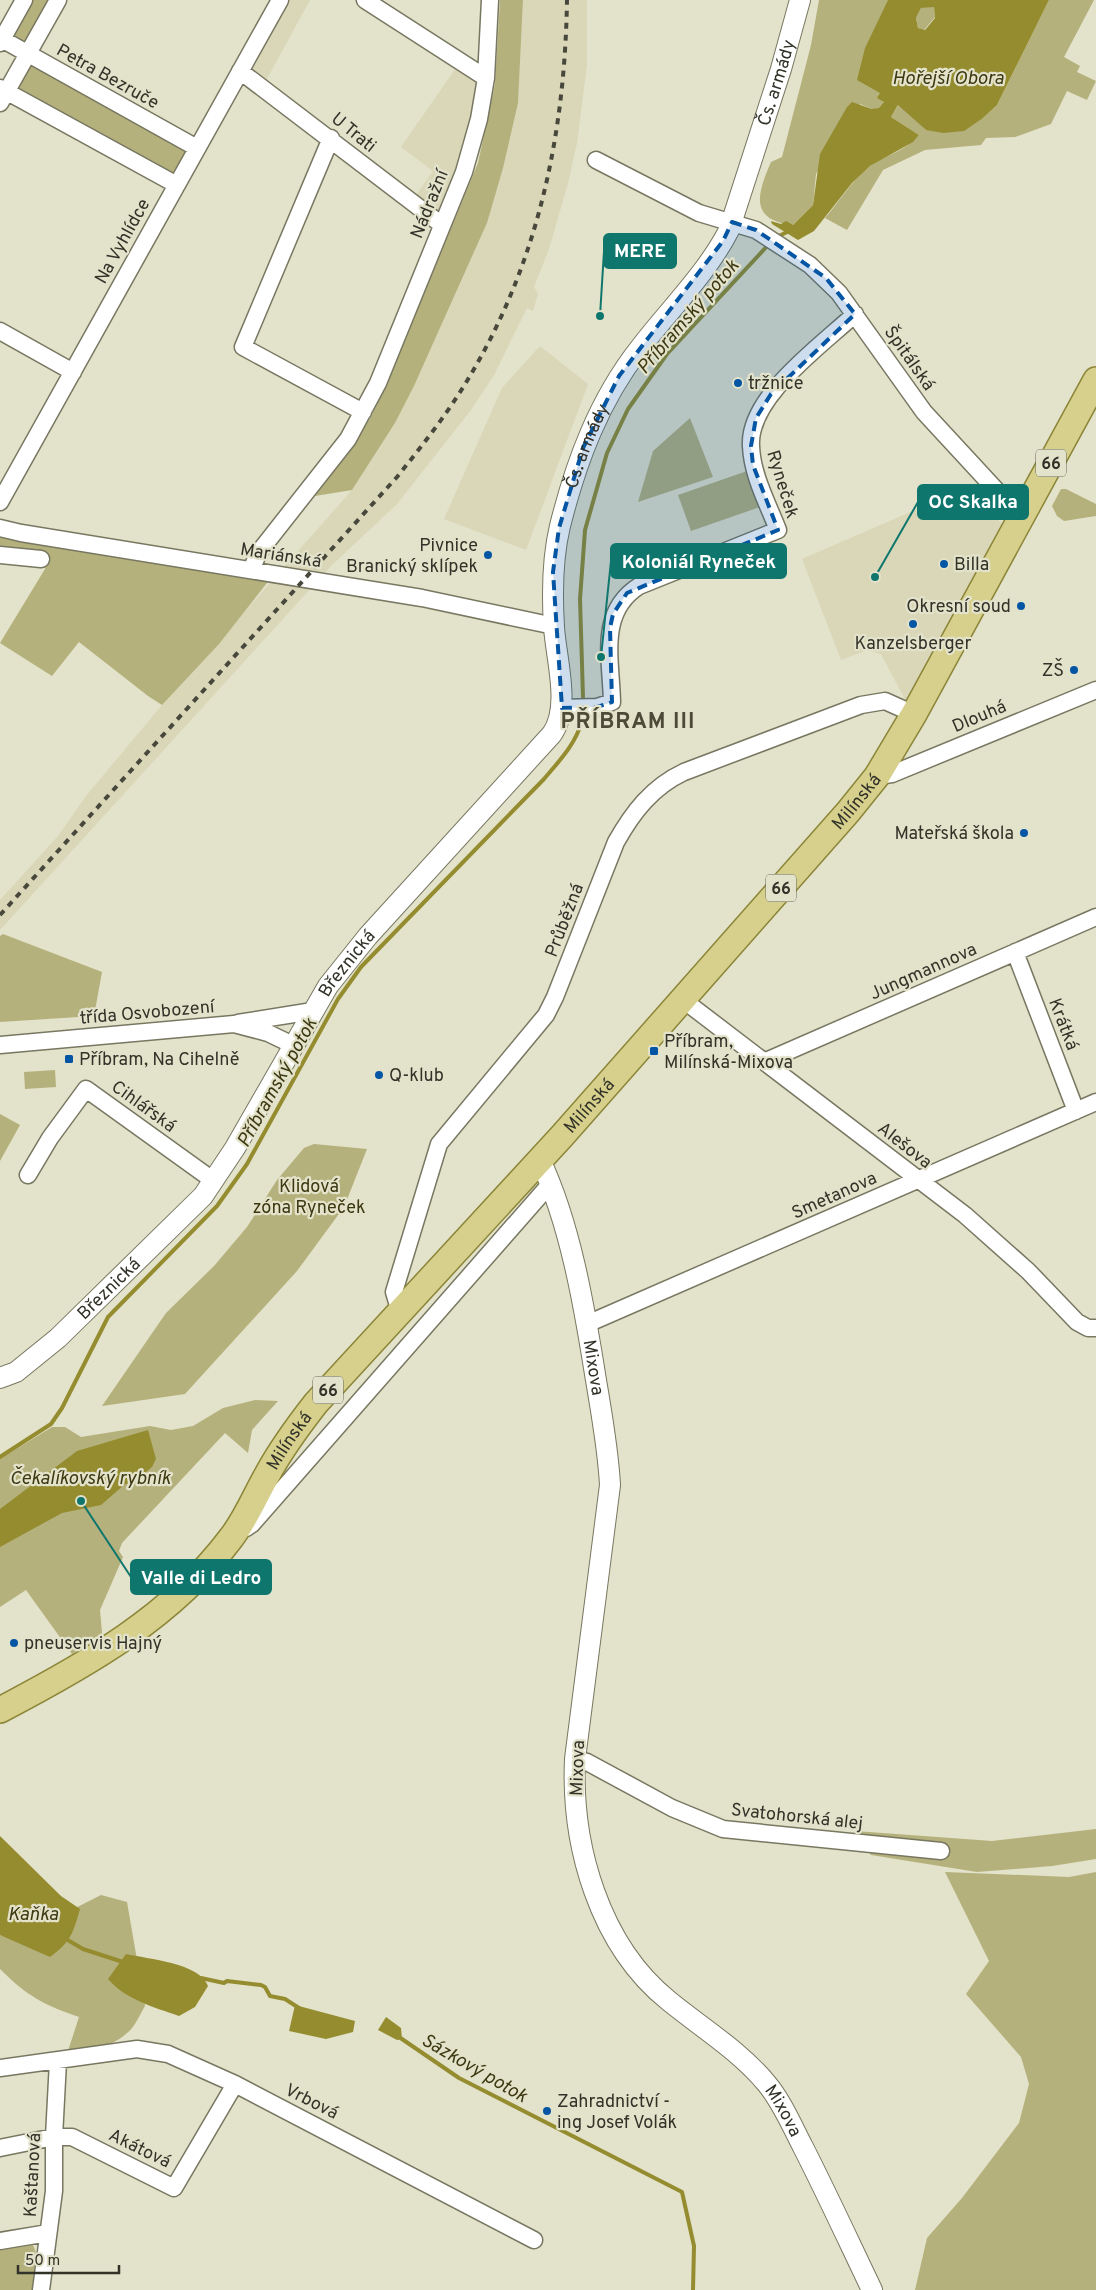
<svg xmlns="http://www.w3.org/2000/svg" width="1096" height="2290" viewBox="0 0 1096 2290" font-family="Overpass,sans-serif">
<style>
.built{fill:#d9d7b8}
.green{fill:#b5b17c}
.water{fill:#948c2f;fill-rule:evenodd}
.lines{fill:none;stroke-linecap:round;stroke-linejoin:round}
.stream{stroke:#948c2f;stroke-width:4}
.minor-casing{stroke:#787761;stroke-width:19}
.tertiary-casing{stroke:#787761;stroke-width:22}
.primary-casing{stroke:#8b8537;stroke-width:28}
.minor{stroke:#fff;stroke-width:16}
.tertiary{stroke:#fff;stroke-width:20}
.primary{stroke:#d6d08c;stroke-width:25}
.rail{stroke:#47473c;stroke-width:4;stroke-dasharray:6 6;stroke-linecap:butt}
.marked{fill:#0456a4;fill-opacity:0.2;stroke:#0456a4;stroke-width:4;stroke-dasharray:10 6;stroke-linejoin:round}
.poi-dot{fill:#0456a4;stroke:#e3e2ca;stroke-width:2}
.labels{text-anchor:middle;stroke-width:4.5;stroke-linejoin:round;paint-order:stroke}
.shield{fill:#e3e2ca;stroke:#676759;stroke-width:1}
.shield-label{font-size:16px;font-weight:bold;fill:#323229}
.street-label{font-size:18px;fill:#323229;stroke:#e3e2ca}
.poi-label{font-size:18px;fill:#323229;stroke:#e3e2ca;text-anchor:start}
.park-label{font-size:18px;fill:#3b3710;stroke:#e3e2ca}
.water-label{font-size:19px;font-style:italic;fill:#3c3912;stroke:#e3e2ca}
.district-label{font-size:22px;font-weight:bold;letter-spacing:1px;fill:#4d4b37;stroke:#e3e2ca}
.leader{fill:none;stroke:#0f766e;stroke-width:2}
.callout-dot{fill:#0f766e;stroke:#e3e2ca;stroke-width:2}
.callout{fill:#0f766e;stroke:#0f766e;stroke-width:2}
.callout-label{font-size:19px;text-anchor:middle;font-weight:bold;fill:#fff}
</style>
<rect width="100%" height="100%" fill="#e3e2ca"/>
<path class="built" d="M 279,0 L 310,0 L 262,88 L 239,70 Z
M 523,0 L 587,0 L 587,65 L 577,143 L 568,183 L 549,249 L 534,287 L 538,294 L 533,311 L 527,308 L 494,375 L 471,410 L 397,504 L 332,565 L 0,930 L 0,900 L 58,836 L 86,796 L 162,705 L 352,490 L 395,423 L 414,386 L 487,223 L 518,103 Z
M 460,62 L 487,81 L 446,229 L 411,202 L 433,171 L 401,147 Z
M 540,346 L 588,384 L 526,550 L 444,519 L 502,388 Z
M 959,491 L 1006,526 L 909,707 L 881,654 L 867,650 L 841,660 L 802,559 Z"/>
<path class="green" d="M 31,0 L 50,0 L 26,44 L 11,36 Z
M 500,0 L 523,0 L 518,103 L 503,168 L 487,223 L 414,386 L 395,423 L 352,490 L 315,496 L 371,417 L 388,381 L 478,163 L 495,84 Z
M 819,0 L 888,0 L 880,93 L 884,102 L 879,109 L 872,109 L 860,104 L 816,174 L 813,205 L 793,225 C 749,220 757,194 771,162 L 782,157 L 811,45 Z
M 1049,0 L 1094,0 L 1064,57 L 1080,66 L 1077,72 L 1096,81 L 1087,100 L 1067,91 L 1051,124 L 1015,137 L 986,138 L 981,145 L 925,150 L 883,170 L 847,230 L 825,218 C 840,201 851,181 869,167 C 885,155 904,152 919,135 L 891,117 L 899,104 L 926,130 L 983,118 L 997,105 Z
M 934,6 L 935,17 L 924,30 L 918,28 L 916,18 L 921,8 Z
M 31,63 L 187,149 L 170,179 L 15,94 Z
M 690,418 L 713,477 L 638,502 L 653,451 Z
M 747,471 L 760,507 L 691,531 L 678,495 Z
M 1061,489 L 1066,489 L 1096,504 L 1096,516 L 1064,521 L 1057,516 L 1052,506 Z
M 0,527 L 274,574 L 219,644 L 162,705 L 148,696 L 79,642 L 52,676 L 0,643 L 45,569 L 45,563 L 0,555 Z
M 3,934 L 102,972 L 94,1016 L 0,1022 L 0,936 Z
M 55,1070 L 56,1087 L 25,1089 L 24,1072 Z
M 0,1114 L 20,1125 L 0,1161 Z
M 314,1144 L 367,1149 L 344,1207 L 297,1271 L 185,1394 L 102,1406 L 166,1313 L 214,1266 L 247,1227 L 277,1180 L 304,1148 Z
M 255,1400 L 278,1401 L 252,1430 L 248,1453 L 225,1433 L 122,1543 L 119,1551 L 123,1557 L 100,1610 L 102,1633 L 72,1654 L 26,1590 L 0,1607 L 0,1459 L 52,1427 L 65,1427 L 81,1437 L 150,1426 L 171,1430 L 193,1426 L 223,1408 Z
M 1096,1829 L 1096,1859 L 1052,1866 L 977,1872 L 871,1855 L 855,1831 L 992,1841 Z
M 945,1872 L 1069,1877 L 1096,1872 L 1096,2290 L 915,2290 L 927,2238 L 962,2198 L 1019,2123 L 1029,2084 L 1021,2057 L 966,1994 L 989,1961 Z
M 101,1895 L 127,1902 L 145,2006 C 140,2014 135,2027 127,2033 C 110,2048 89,2052 67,2054 L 79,2017 C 44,2005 27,1996 0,1969 L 0,1935 L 14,1939 Z
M 26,2242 L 33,2245 L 36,2253 L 32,2290 L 0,2290 L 0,2247 Z"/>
<path class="water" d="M 888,0 L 1049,0 L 997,105 L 983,118 L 964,131 L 943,133 L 926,130 L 898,105 L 891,117 L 919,135 L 913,142 L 870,166 L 852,183 L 814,231 L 798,240 L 772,224 L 771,221 L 781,224 L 786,221 L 793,225 L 813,205 L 820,154 L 847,107 L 852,102 L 872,109 L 879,108 L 884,102 L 877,98 L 880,93 L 857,80 L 865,48 ZM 934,7 L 935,18 L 925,30 L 918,28 L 916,18 L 921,8 Z
M 148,1430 L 156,1459 L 152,1467 L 140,1477 L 124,1485 L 101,1505 L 62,1513 L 0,1547 L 0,1509 L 77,1451 Z
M 0,1836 L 61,1896 L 80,1909 C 73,1933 71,1942 50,1957 L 0,1935 Z
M 126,1954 C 148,1959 200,1963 208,1986 L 195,2007 L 179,2016 C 154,2007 126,2000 108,1979 Z
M 295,2005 L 355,2021 L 353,2032 L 326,2039 L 289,2031 Z
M 386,2017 L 401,2028 L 402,2039 L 397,2040 L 378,2030 Z"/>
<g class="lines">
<path class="stream" d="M 775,238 L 789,231
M 583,697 L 580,599 L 585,530 L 607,453 L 628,409 L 667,354 L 770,243
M 0,1457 L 51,1424 L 62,1408 L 108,1317 L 217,1206 L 247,1164 L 338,999 L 361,967 L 544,779 C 560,760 575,745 582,721
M 66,1939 L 83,1949 L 126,1963
M 201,1978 L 224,1983 L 227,1981 L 261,1985 L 265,1987 L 270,1996 L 285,1999 L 299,2008
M 399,2037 L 459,2078 L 682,2192 L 694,2246 L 693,2290"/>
<g class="minor-casing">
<path id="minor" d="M 365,0 L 486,78
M 0,38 L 197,148
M 0,43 L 24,0
M 240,71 L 442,225
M 0,88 L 177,185
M 0,103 L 58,0
M 331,138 L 243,347 L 363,412
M 596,160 L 699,213 L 756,230 L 810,265 L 839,293 L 924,412 L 997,491 L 1024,513
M 0,331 L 73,372
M 0,502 L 280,0
M 0,528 L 21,533 L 422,598 L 554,626
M 0,555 L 41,559
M 251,570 L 259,552 L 348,439 L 378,383 L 464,172 L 479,119 L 486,78 L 490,0
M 562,708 L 597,707 L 612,702 C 611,659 598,612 639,586 L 778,530 C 768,504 752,475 751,446 C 748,397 822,345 855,314
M 877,776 L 892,774 L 1096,690
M 1015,952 L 1076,1111
M 682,999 L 965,1215 L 1028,1271 L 1077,1322 L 1088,1328 L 1096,1328
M 238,1023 L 313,1011
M 0,1045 L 234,1024 L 268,1033 L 293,1045
M 766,1061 L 1096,917
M 28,1175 L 50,1138 L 86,1089 L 214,1181
M 400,1312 L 394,1292 L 439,1144 L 546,1015 L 555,997 L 616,842 C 633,812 652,787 684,772 L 861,705 L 885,701 L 914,714
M 587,1324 L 1096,1102
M 246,1528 L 252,1524 L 551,1183
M 575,1759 L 587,1762 L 672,1808 L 723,1829 L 941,1851
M 0,2068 L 137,2049 L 168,2054 L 235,2084 L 534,2240
M 0,2148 L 54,2137 L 72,2137 L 174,2188 L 235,2084
M 0,2241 L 48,2233
M 41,2290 L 54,2191 L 54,2137 L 58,2061"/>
</g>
<g class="tertiary-casing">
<g id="tertiary">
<path id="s1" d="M 540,1160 C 570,1223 584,1305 595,1374 C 601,1411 608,1447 610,1485 L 575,1759 C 571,1845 599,1945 669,2001 C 702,2028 740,2051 767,2084 C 782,2102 792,2126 803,2147 C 827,2194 849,2242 872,2290"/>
<path id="s2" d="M 0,1378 L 16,1372 L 58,1338 L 203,1196 L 235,1148 L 328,986 L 368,936 L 552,734 C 571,707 556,659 554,627 C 552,594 552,559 560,526 C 576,462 599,400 640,348 C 669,310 707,273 729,230 L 781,69 L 800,0"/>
</g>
</g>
<g class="primary-casing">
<g id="primary">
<path id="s3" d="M 0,1710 C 86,1665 172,1617 231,1538 C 246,1519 255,1496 267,1475 C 281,1449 298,1426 316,1403 L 562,1136 L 848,812 L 877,776 L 914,714 L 1096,380"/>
</g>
</g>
<use href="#minor" class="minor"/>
<use href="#tertiary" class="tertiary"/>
<use href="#primary" class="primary"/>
<path class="rail" d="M 0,915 L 397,477 C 425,442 452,408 474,369 C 540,255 565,130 567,0"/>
</g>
<path class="marked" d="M 732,222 L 756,230 L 826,278 L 855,314 L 771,394 L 756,418 L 751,446 L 753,465 L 778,530 L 627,593 L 613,614 L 610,628 L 612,702 L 597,707 L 562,708 L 553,572 L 559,528 L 583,448 L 619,376 L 723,241 Z"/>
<g class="poi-dot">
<circle cx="738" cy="383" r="5"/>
<circle cx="488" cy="555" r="5"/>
<circle cx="944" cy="564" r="5"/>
<circle cx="1021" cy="606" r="5"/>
<circle cx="913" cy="624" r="5"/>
<circle cx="1074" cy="670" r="5"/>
<circle cx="1024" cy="833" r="5"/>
<rect x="649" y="1046" width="10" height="10" rx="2.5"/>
<rect x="64" y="1054" width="10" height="10" rx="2.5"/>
<circle cx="379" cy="1075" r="5"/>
<circle cx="14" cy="1643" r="5"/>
<circle cx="547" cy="2111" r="5"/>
</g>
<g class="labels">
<g class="shield">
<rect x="1036" y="449.5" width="30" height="27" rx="4"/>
<rect x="766" y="874.5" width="30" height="27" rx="4"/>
<rect x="313" y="1376.5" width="30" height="27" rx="4"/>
</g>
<g class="shield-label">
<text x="1051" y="469">66</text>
<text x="781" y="894">66</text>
<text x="328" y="1396">66</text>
</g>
<g class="street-label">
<text transform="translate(108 76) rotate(29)" y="6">Petra Bezruče</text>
<text dy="6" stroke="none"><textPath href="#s2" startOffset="1566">Čs. armády</textPath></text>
<text transform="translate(354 132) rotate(39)" y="6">U Trati</text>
<text transform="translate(429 204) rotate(-68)" y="6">Nádražní</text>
<text transform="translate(122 241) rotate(-61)" y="6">Na Vyhlídce</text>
<text transform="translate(910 358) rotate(55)" y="6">Špitálská</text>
<text dy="6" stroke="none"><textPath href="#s2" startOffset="1151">Čs. armády</textPath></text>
<text transform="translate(783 484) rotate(73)" y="6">Ryneček</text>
<text transform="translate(281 555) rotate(9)" y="6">Mariánská</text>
<text transform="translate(979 716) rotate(-23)" y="6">Dlouhá</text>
<text dy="6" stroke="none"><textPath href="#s3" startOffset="1259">Milínská</textPath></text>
<text transform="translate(564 920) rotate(-69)" y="6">Průběžná</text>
<text dy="6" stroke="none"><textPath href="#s2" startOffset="548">Březnická</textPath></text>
<text transform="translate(923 971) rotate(-24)" y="6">Jungmannova</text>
<text transform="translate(147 1012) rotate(-5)" y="6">třída Osvobození</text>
<text transform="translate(1064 1024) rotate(69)" y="6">Krátká</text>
<text transform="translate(144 1106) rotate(36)" y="6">Cihlářská</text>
<text dy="6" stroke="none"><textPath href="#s3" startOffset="854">Milínská</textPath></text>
<text transform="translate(905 1145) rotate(38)" y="6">Alešova</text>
<text transform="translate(834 1195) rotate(-24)" y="6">Smetanova</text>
<text dy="6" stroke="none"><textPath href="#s2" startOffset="142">Březnická</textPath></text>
<text dy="6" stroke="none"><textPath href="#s1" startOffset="215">Mixova</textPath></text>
<text dy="6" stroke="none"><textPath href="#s3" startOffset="404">Milínská</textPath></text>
<text transform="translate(577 1768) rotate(-88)" y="6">Mixova</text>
<text transform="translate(797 1816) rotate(6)" y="6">Svatohorská alej</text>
<text transform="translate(312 2101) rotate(27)" y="6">Vrbová</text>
<text dy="6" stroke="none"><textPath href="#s1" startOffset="1039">Mixova</textPath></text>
<text transform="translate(140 2148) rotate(26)" y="6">Akátová</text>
<text transform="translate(32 2175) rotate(-87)" y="6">Kaštanová</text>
</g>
<g class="poi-label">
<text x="748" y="389">tržnice</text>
<text x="478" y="551" text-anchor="end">Pivnice<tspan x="478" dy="21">Branický sklípek</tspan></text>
<text x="954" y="570">Billa</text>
<text x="1011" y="612" text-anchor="end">Okresní soud</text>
<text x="913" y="649" text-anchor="middle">Kanzelsberger</text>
<text x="1064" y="676" text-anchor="end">ZŠ</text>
<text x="1014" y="839" text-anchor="end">Mateřská škola</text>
<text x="664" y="1047">Příbram,<tspan x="664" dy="21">Milínská-Mixova</tspan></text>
<text x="79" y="1065">Příbram, Na Cihelně</text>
<text x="389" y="1081">Q-klub</text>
<text x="24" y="1649">pneuservis Hajný</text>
<text x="557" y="2107">Zahradnictví -<tspan x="557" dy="21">ing Josef Volák</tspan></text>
</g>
<g class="park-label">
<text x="309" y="1192">Klidová<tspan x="309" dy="21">zóna Ryneček</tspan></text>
</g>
<g class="water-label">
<text x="948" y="84">Hořejší Obora</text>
<text transform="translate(687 316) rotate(-49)" y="7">Příbramský potok</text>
<text transform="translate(276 1082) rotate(-61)" y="7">Příbramský potok</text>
<text x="90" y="1484">Čekalíkovský rybník</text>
<text x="33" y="1920">Kaňka</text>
<text transform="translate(475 2067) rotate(30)" y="7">Sázkový potok</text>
</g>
<g class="district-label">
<text x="628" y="728">PŘÍBRAM III</text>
</g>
</g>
<path class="leader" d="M600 316L604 251M875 577L918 502M601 657L611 561M81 1501L131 1577"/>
<g class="callout-dot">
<circle cx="600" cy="316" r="5"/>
<circle cx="875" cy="577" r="5"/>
<circle cx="601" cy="657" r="5"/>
<circle cx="81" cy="1501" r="5"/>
</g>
<g class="callout">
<rect x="604" y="234" width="72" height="34" rx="5"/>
<rect x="918" y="485" width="110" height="34" rx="5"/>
<rect x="611" y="544" width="175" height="34" rx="5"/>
<rect x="131" y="1560" width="140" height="34" rx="5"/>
</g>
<g class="callout-label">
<text x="640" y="257">MERE</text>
<text x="973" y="508">OC Skalka</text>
<text x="699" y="568">Koloniál Ryneček</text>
<text x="201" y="1584">Valle di Ledro</text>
</g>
<path d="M18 2265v8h101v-8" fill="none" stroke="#323229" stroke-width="2.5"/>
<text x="25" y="2265" font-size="15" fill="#323229" stroke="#e3e2ca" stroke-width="4" paint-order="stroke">50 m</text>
</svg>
